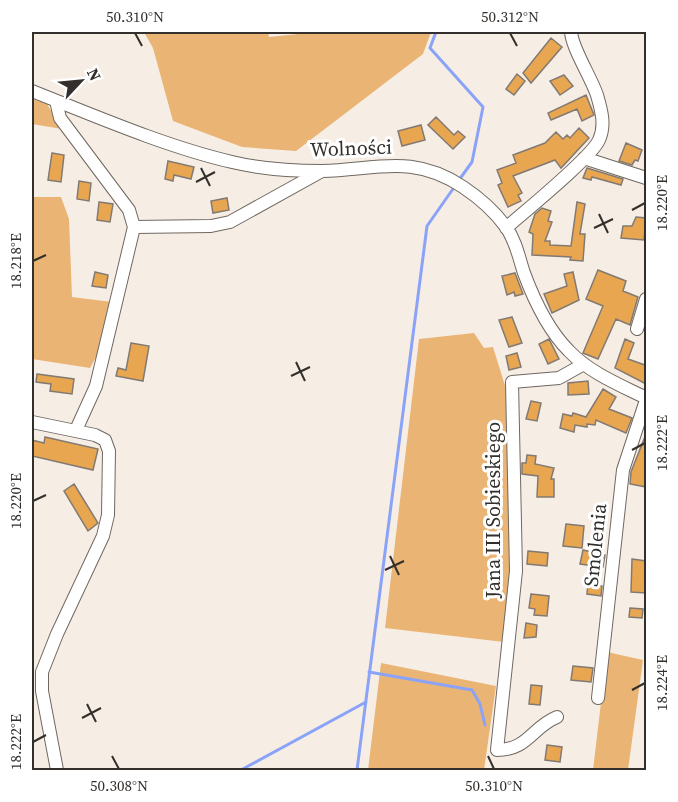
<svg xmlns="http://www.w3.org/2000/svg" width="678" height="802" viewBox="0 0 678 802" font-family="'Source Serif 4',serif">
<style>
.green{fill:#eab475}
.lines{fill:none;stroke-linecap:round;stroke-linejoin:round}
.stream{stroke:#8aa3f9;stroke-width:3}
.building{fill:#e9a651;stroke:#827a72;stroke-width:1.5}
.minor-casing{stroke:#6f6860;stroke-width:14}
.minor{stroke:#fff;stroke-width:12}
.ticks{fill:none;stroke:#322f2c;stroke-width:2}
.labels{text-anchor:middle;stroke-width:6;stroke-linejoin:round;paint-order:stroke}
.street-label{font-size:20px;fill:#322f2c;stroke:#fff}
.neatline{fill:none;stroke:#322f2c;stroke-width:2}
.ticks-label{font-size:15px;text-anchor:middle;fill:#322f2c}
</style>
<rect width="100%" height="100%" fill="#f6eee5"/>
<path class="green" d="M 144,32 L 268,32 L 269,37 L 318,32 L 431,32 L 423,54 L 296,151 L 242,147 L 173,121 L 153,48 Z
M 32,99 L 47,104 L 62,129 L 32,124 Z
M 32,197 L 61,197 L 69,219 L 72,297 L 112,302 L 103,344 L 90,368 L 32,359 Z
M 474,333 L 484,348 L 493,347 L 507,392 L 510,571 L 504,642 L 385,628 L 419,339 Z
M 607,652 L 643,660 L 628,770 L 593,770 Z
M 381,663 L 496,686 L 484,770 L 368,770 Z"/>
<g class="lines">
<path class="stream" d="M 436,32 L 430,48 L 483,107 L 472,162 L 459,180
M 369,672 L 472,690 L 480,704 L 485,725
M 241,770 L 366,702
M 357,770 L 427,226 L 455,186"/>
</g>
<path class="building" d="M 551,38 L 562,47 L 531,83 L 523,73 Z
M 517,74 L 525,81 L 514,95 L 506,89 Z
M 564,75 L 573,86 L 560,95 L 550,81 Z
M 586,95 L 594,115 L 582,121 L 577,109 L 551,120 L 548,113 Z
M 436,117 L 454,135 L 458,131 L 465,137 L 453,149 L 428,125 Z
M 421,125 L 425,140 L 402,146 L 398,131 Z
M 579,128 L 589,138 L 561,168 L 555,160 L 513,176 L 522,193 L 518,195 L 521,201 L 508,207 L 498,185 L 502,183 L 497,170 L 516,163 L 513,155 L 545,143 L 556,132 L 563,139 L 567,135 L 570,138 Z
M 626,143 L 642,150 L 638,161 L 635,160 L 632,165 L 619,161 Z
M 52,153 L 64,155 L 61,182 L 48,180 Z
M 168,161 L 194,167 L 191,179 L 174,175 L 173,181 L 165,179 Z
M 587,168 L 623,179 L 621,185 L 592,177 L 591,180 L 583,178 Z
M 79,181 L 91,183 L 89,201 L 77,199 Z
M 227,198 L 229,210 L 213,213 L 211,201 Z
M 99,202 L 113,204 L 110,222 L 97,220 Z
M 577,202 L 585,204 L 580,234 L 585,234 L 583,261 L 570,260 L 571,257 L 532,255 L 533,234 L 529,232 L 535,214 L 542,208 L 551,211 L 548,221 L 552,222 L 545,241 L 550,241 L 550,245 L 571,246 Z
M 636,217 L 646,218 L 644,240 L 621,238 L 623,226 L 632,226 Z
M 598,270 L 626,281 L 623,291 L 638,297 L 630,325 L 616,319 L 598,359 L 583,353 L 603,306 L 586,299 Z
M 95,272 L 108,275 L 106,288 L 92,286 Z
M 573,272 L 579,300 L 552,313 L 544,294 L 567,286 L 564,274 Z
M 515,273 L 523,294 L 515,296 L 514,292 L 507,295 L 502,276 Z
M 512,317 L 522,343 L 509,347 L 499,320 Z
M 549,339 L 559,359 L 548,364 L 539,344 Z
M 625,339 L 634,343 L 628,359 L 645,365 L 646,362 L 646,384 L 615,368 Z
M 131,343 L 149,346 L 143,381 L 116,376 L 118,368 L 126,370 Z
M 517,353 L 521,367 L 509,370 L 506,356 Z
M 37,374 L 74,379 L 72,394 L 50,391 L 51,384 L 36,382 Z
M 588,381 L 589,394 L 568,395 L 568,383 Z
M 603,389 L 616,397 L 609,409 L 632,418 L 626,433 L 596,420 L 595,425 L 587,424 L 587,427 L 575,425 L 574,432 L 560,428 L 563,414 L 572,416 L 573,413 L 586,417 Z
M 531,401 L 541,403 L 537,421 L 526,419 Z
M 646,434 L 646,487 L 630,484 L 631,472 Z
M 45,437 L 98,449 L 93,470 L 32,456 L 32,440 L 44,443 Z
M 527,455 L 536,456 L 535,464 L 554,468 L 551,479 L 554,479 L 554,497 L 537,497 L 538,476 L 522,474 L 522,463 L 526,463 Z
M 74,484 L 98,523 L 88,531 L 64,491 Z
M 597,512 L 606,513 L 605,528 L 595,527 Z
M 566,524 L 584,526 L 582,548 L 563,546 Z
M 583,550 L 605,555 L 603,567 L 580,564 Z
M 528,551 L 548,553 L 547,566 L 527,564 Z
M 632,559 L 646,561 L 646,593 L 631,592 Z
M 588,583 L 602,586 L 601,596 L 587,594 Z
M 531,594 L 549,596 L 547,616 L 534,615 L 535,609 L 529,608 Z
M 630,608 L 643,609 L 642,618 L 629,617 Z
M 526,623 L 537,625 L 536,637 L 524,638 Z
M 573,666 L 593,668 L 591,682 L 571,680 Z
M 531,685 L 542,686 L 540,705 L 529,704 Z
M 547,745 L 562,747 L 560,762 L 545,760 Z"/>
<g class="lines">
<g class="minor-casing">
<path id="minor" d="M 32,91 C 95,116 167,147 232,162 C 261,169 293,171 322,171 C 376,170 412,153 463,187 C 478,197 495,212 506,227 C 516,241 519,258 524,273 C 534,300 549,331 569,351 C 590,373 620,385 646,398
M 56,101 L 60,118 L 129,210 L 134,227 L 96,386 L 76,430
M 584,158 L 646,178
M 134,227 L 211,226 L 230,222 L 322,171
M 506,228 C 525,211 591,158 599,140 C 606,125 601,109 597,95 C 591,77 572,48 571,32
M 637,329 L 646,299
M 32,422 L 95,435 L 105,440 L 109,451 L 108,515 L 103,536 L 57,634 L 42,672 L 42,691 L 57,770
M 598,698 L 623,470 L 646,400
M 557,717 C 532,727 528,750 497,750 L 516,571 L 512,382 L 559,378 L 584,364"/>
</g>
<use href="#minor" class="minor"/>
</g>
<path class="ticks" d="M 135,33 L 142,46M 510,33 L 517,46M 201,168 L 210,186M 196,182 L 215,172M 632,210 L 645,203M 599,214 L 608,233M 594,228 L 613,219M 33,261 L 46,255M 296,362 L 305,381M 291,376 L 310,367M 632,450 L 645,443M 33,501 L 46,495M 390,556 L 399,575M 385,570 L 404,561M 632,690 L 645,683M 87,704 L 96,722M 82,718 L 101,708M 33,742 L 46,735M 112,756 L 119,769M 488,756 L 494,769"/>
<g class="labels">
<g class="street-label">
<text transform="translate(351 148) rotate(-2)" y="7">Wolności</text>
<text transform="translate(493 510) rotate(-90)" y="7">Jana III Sobieskiego</text>
<text transform="translate(595 545) rotate(-84)" y="7">Smolenia</text>
</g>
</g>
<rect width="678" height="802" fill="none" stroke="#ffffff" stroke-width="66"/>
<g transform="translate(81 81) rotate(64)" stroke="#ffffff" stroke-width="4.5" paint-order="stroke">
<path d="M0-4.5L10 22L0 15L-10 22Z" fill="#322f2c"/>
<text y="-9" font-size="16" font-weight="bold" text-anchor="middle" fill="#322f2c">N</text>
</g>
<rect x="33" y="33" width="612" height="736" class="neatline"/>
<g class="ticks-label">
<text x="135" y="22">50.310°N</text>
<text x="510" y="22">50.312°N</text>
<text transform="translate(662 203) rotate(-90)" y="5">18.220°E</text>
<text transform="translate(16 261) rotate(-90)" y="5">18.218°E</text>
<text transform="translate(662 443) rotate(-90)" y="5">18.222°E</text>
<text transform="translate(16 501) rotate(-90)" y="5">18.220°E</text>
<text transform="translate(662 683) rotate(-90)" y="5">18.224°E</text>
<text transform="translate(16 742) rotate(-90)" y="5">18.222°E</text>
<text x="119" y="791">50.308°N</text>
<text x="494" y="791">50.310°N</text>
</g>
</svg>
